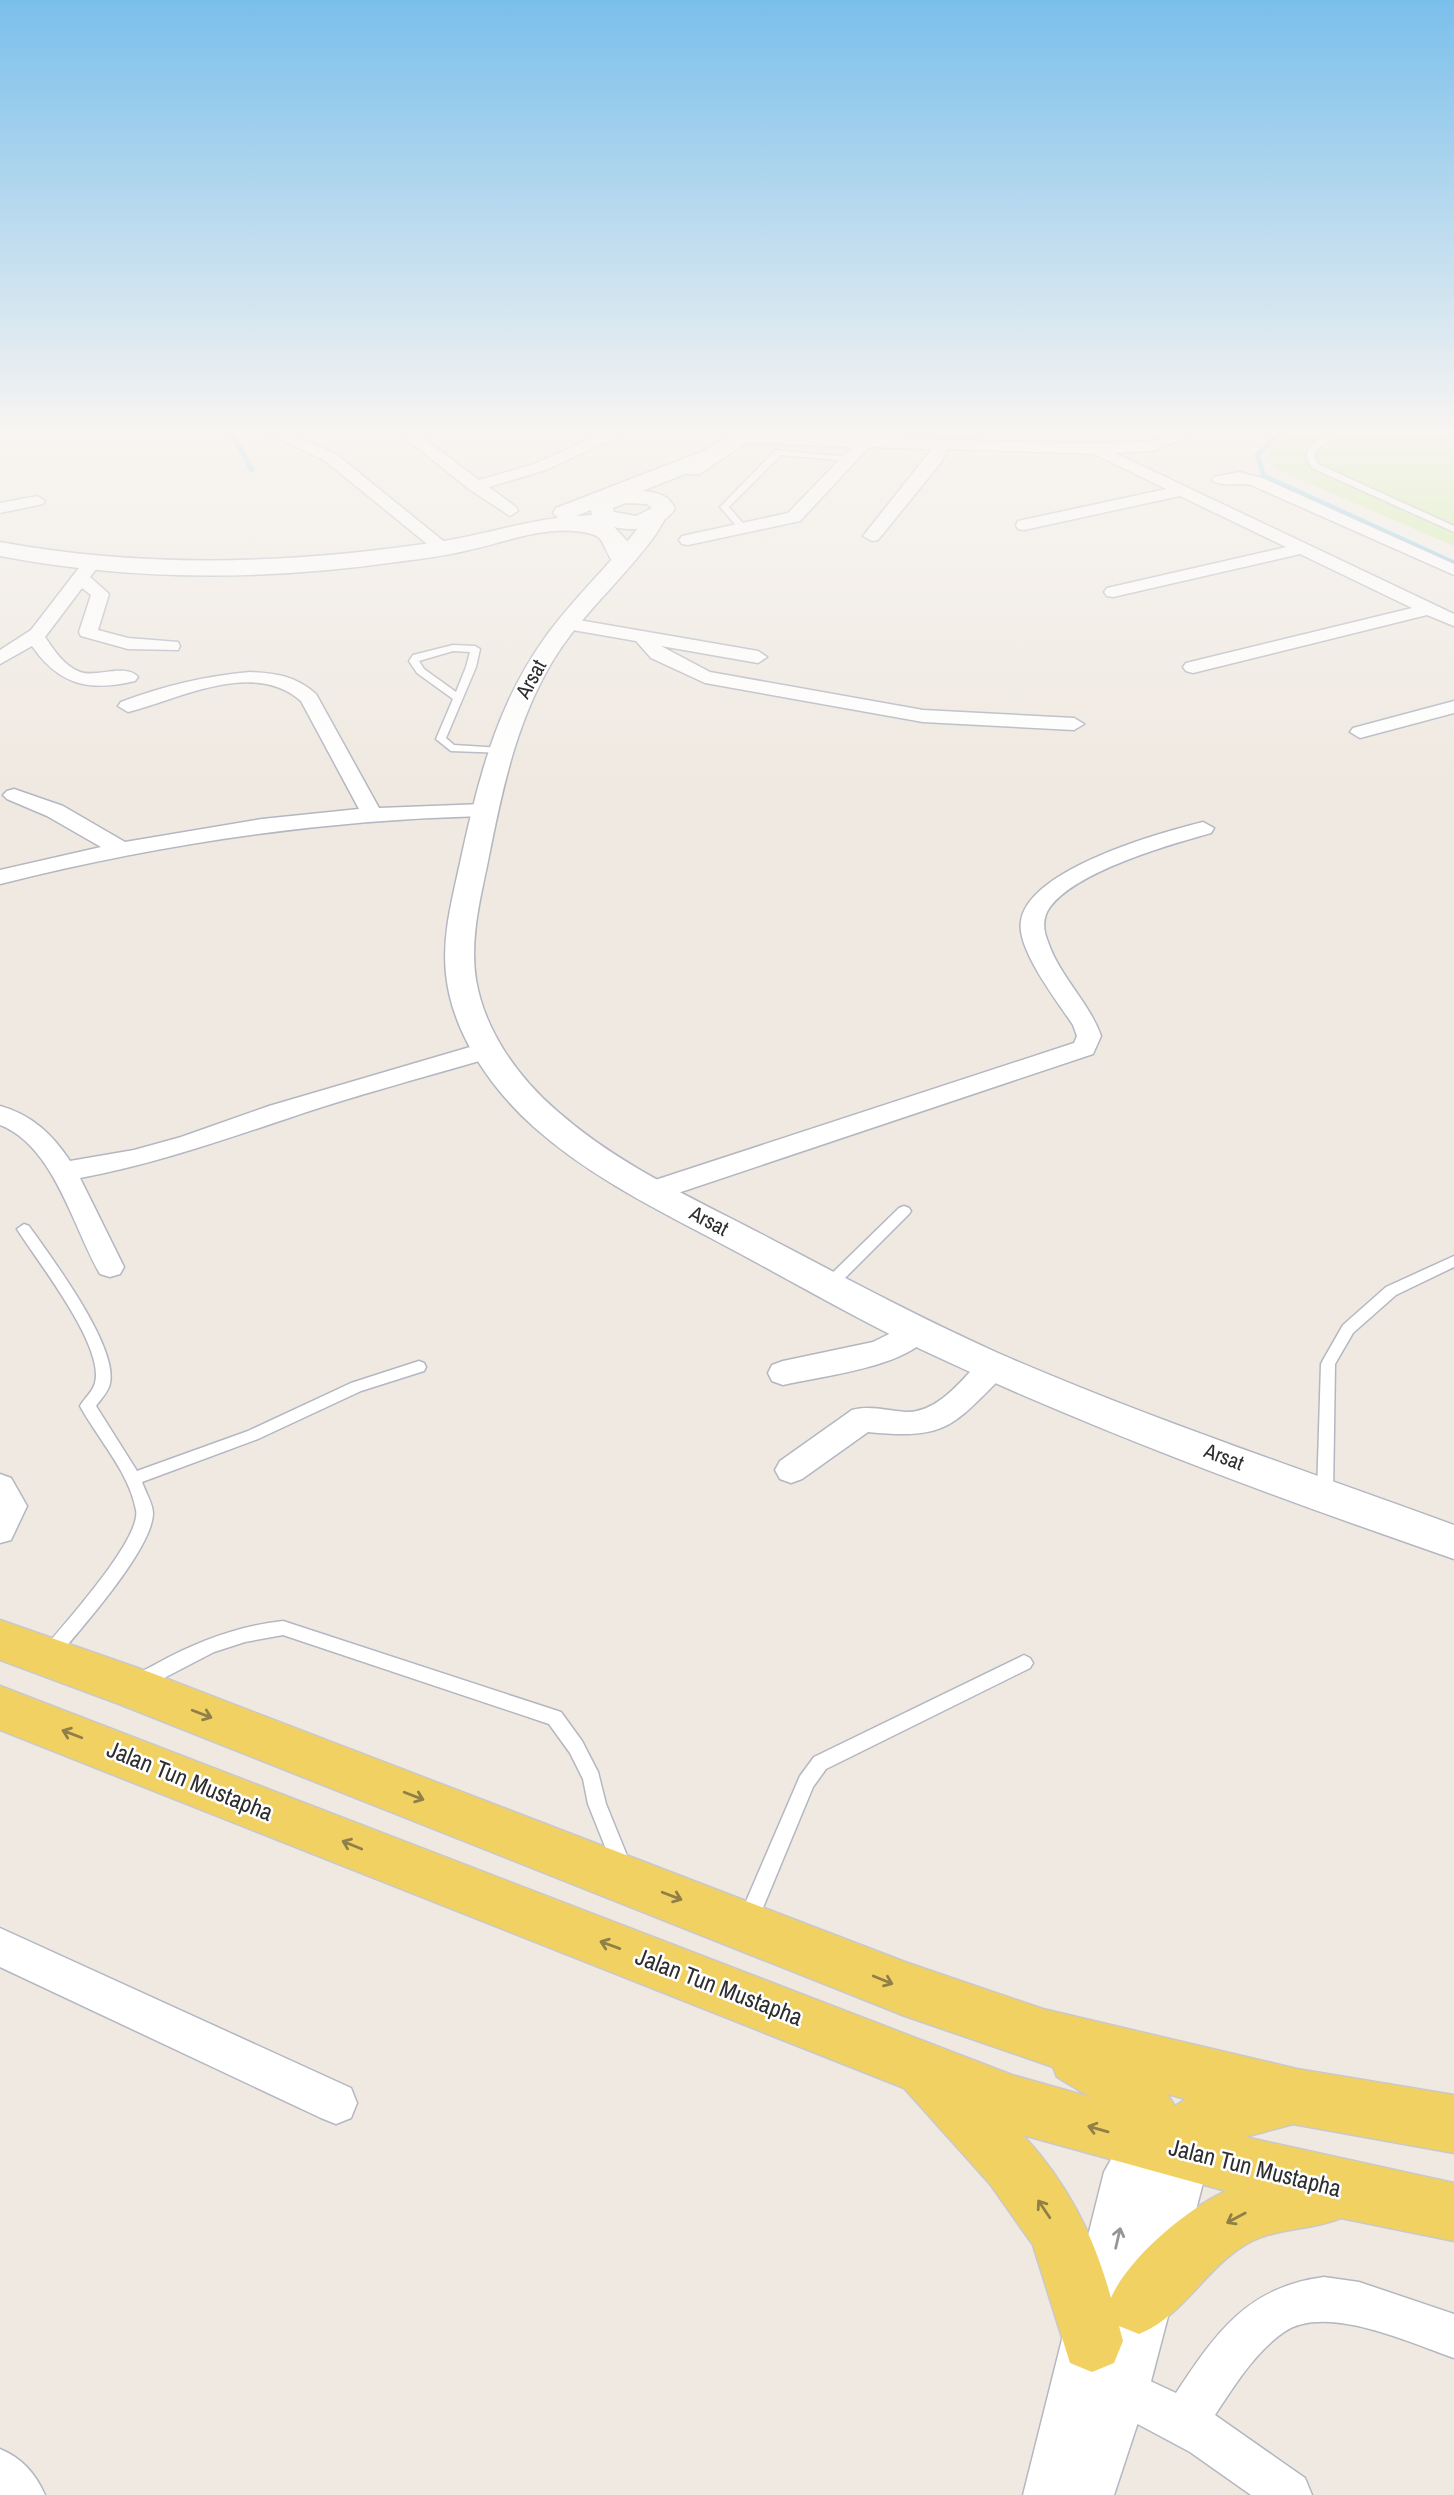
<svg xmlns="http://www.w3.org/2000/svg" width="1454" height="2495" viewBox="0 0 1454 2495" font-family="'Archivo Narrow',sans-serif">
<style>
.pitch{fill:#c9ec9a}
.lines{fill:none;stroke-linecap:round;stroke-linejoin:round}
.stream{stroke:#75cff0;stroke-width:5}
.service-casing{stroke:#b4b7c1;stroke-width:3}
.minor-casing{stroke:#b4b7c1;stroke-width:3}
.tertiary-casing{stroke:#b4b7c1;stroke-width:3}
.secondary-casing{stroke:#b4b7c1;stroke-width:3}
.primary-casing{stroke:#c9c9c9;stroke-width:3}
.service{fill:#fff;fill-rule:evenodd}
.minor{fill:#fff;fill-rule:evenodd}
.tertiary{fill:#fff;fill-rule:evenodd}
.secondary{fill:#fff;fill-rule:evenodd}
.primary{fill:#f2d163;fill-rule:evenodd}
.oneway{stroke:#908048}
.oneway2{stroke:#969696}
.labels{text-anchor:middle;stroke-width:5;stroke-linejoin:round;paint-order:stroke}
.street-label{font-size:21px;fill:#2e2e2e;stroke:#fff}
.near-street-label{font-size:24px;fill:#2e2e2e;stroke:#fff}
</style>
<rect width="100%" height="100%" fill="#efe9e1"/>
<path class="pitch" d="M 1288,434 L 1454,434 L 1454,546 L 1275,469 L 1268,452 Z"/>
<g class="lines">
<path class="stream" d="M 232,434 L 252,470
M 1279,434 L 1257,455 L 1264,476 L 1454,563"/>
<g class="service-casing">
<path id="service" d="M 1328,434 L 1337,434 L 1317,449 L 1314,457 L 1318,464 L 1454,526 L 1454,532 L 1312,468 L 1306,457 L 1310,446 Z
M 776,450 L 848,457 L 852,459 L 848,461 L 781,455 L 729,507 L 747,528 L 740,530 L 720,507 Z
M 453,645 L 475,646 L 480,649 L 476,667 L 446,738 L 454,745 L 502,748 L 507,751 L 506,753 L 451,751 L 436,739 L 453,699 L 417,673 L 409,661 L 413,655 ZM 453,651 L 470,652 L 466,667 L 456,692 L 424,669 L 419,661 Z
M 904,1206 L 909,1208 L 911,1211 L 909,1214 L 833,1290 L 823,1290 L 821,1286 L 823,1282 L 899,1208 Z
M 24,1224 L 29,1226 C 51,1257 118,1346 110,1383 C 109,1391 101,1399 96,1406 L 137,1471 L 248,1431 L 351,1383 L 419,1361 L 424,1363 L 426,1367 L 424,1371 L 361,1391 L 258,1439 L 142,1482 C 145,1491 153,1504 153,1513 C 153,1549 78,1632 54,1661 L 48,1664 L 42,1661 L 39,1656 L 42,1651 C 62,1626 142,1539 136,1510 C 129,1472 98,1439 80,1406 C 84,1399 93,1391 95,1383 C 105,1346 37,1261 17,1229 Z
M 1454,1256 L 1454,1267 L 1396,1295 L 1353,1333 L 1335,1364 L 1333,1494 L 1331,1499 L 1325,1500 L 1319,1499 L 1317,1494 L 1321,1364 L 1323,1360 L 1343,1325 L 1386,1287 Z
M 283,1621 L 561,1712 L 582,1741 L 598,1772 L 606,1804 L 632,1868 L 630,1874 L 623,1877 L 616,1874 L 588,1804 L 583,1779 L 570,1753 L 549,1724 L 283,1635 L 245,1642 L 214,1652 L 139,1691 L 133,1688 L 130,1683 C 135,1674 147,1669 156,1664 C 196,1642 238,1626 283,1621 Z
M 1024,1655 L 1030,1658 L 1033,1663 L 1030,1668 L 826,1769 L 813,1787 L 755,1927 L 748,1929 L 741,1927 L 738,1920 L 800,1776 L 814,1757 Z"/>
</g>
<g class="minor-casing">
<path id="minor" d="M 269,434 L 290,434 L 336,454 L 452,548 L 449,552 L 437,552 L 324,460 Z
M 400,434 L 418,434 L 479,480 L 534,464 L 602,434 L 623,434 L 546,470 L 489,487 L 516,507 L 518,511 L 510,516 L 469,489 Z
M 742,434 L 1095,444 L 1151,441 L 1170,434 L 1193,434 L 1153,451 L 1115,453 L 1454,614 L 1454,626 L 1427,615 L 1193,673 L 1186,671 L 1183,667 L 1186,663 L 1412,608 L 1300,554 L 1113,597 L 1107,596 L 1104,592 L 1107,588 L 1286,547 L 1180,496 L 1024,530 L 1018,529 L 1016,525 L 1018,521 L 1166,489 L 1094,454 L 947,449 L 942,461 L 878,540 L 872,541 L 863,536 L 932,449 L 869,447 L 800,521 L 688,545 L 682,544 L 679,540 L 682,536 L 788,513 L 852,447 L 737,442 L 734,439 Z
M 1239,472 L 1262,478 L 1454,564 L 1454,575 L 1251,485 C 1238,482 1221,488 1212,480 L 1214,477 Z
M 37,496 L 45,501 L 43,504 L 0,513 L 0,503 Z
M 91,559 L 100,564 L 90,577 L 109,594 L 98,630 L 128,638 L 178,642 L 180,646 L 178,650 L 128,649 L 81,636 L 79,632 L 91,595 L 82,588 L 45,637 C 54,650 64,666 80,672 C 96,678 126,663 138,677 L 135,681 C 89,692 59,685 32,646 L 0,664 L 0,650 L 31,630 L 85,560 Z
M 567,618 L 758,651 L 767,657 L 758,663 L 661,646 L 710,672 L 923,710 L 1074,718 L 1084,724 L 1074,730 L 923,722 L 705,683 L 651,658 L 636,641 L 561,628 L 558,624 L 561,620 Z
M 250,672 C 276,673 296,676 316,694 L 379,808 L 484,804 L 495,810 L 484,816 C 320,820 159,844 0,884 L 0,870 L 101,847 L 47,816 L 7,799 L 3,795 L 7,791 L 14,789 L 63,806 L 125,842 L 262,819 L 359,809 L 301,701 C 253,659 180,699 128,712 L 118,706 L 121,702 C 163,686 205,676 250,672 Z
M 1454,701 L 1454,713 L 1360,738 L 1350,732 L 1353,728 Z
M 1203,822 L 1214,828 L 1211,833 C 1168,845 1077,871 1050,907 C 1042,918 1043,930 1048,942 C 1060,977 1089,1002 1101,1036 L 1093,1054 L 663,1198 L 653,1200 L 643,1198 L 639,1191 L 643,1184 L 1074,1043 L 1077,1036 L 1073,1025 C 1058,1002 1016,949 1021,921 C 1029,869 1159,833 1203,822 Z
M 487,1042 L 496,1044 L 499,1050 L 496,1056 C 426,1077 355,1095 286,1119 C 217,1142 151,1165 80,1178 L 124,1267 L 120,1274 L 110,1277 L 100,1274 C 73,1227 54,1146 0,1125 L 0,1106 C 32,1115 52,1134 70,1161 L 134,1150 L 181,1137 L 269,1106 Z
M 917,1320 L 927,1323 L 932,1331 C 912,1367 821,1376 783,1385 L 772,1381 L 768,1373 L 772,1365 L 783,1361 L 873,1342 Z
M 995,1354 L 1006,1357 L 1010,1365 L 1006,1373 C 952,1426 948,1440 868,1432 L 802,1479 L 791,1483 L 780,1479 L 775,1470 L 780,1461 L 852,1410 C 870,1405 888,1411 906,1412 C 939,1413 963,1378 984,1357 Z
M 0,1474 L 11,1478 L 27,1506 L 11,1540 L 0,1543 Z
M 0,1928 L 351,2088 L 357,2103 L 351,2118 L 336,2124 L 321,2118 L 0,1967 Z
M 1324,2277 L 1359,2282 L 1454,2314 L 1454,2358 C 1411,2343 1325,2303 1284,2332 C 1255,2352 1234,2386 1215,2415 L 1305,2478 L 1312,2495 L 1251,2495 L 1190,2452 L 1102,2405 L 1095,2389 L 1102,2373 L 1118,2366 L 1176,2393 C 1216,2333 1247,2287 1324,2277 Z
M 0,2449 C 22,2458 35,2473 45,2495 L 0,2495 Z"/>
</g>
<g class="tertiary-casing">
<path id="tertiary" d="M 656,511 L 666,517 L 656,534 C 627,575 589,607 561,648 C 517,713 502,790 487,866 C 479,904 470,941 476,980 C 485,1032 518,1077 557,1111 C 619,1166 697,1200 769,1238 C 845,1278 920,1318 998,1353 C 1147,1418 1301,1469 1454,1525 L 1454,1559 C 1272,1496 1090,1429 916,1347 C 859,1320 804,1288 748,1258 C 675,1218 597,1183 535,1128 C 491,1089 452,1033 446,974 C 442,936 452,900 460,863 C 477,784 496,706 544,639 C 576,594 618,558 649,513 Z"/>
</g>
<g class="secondary-casing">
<path id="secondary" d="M 732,434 L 758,434 L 700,474 L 685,474 L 642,491 C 656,492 670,495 675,509 C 661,529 637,532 614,527 L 629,543 L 634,559 L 630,564 L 614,564 C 598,541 609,534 573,531 C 540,528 501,543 469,550 C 445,556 420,559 396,562 C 263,581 131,581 0,556 L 0,542 C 146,569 291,564 438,542 C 479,536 517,523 558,518 L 553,513 L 556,508 L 706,450 ZM 626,503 L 647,504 L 652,508 L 636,516 L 614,512 L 613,508 ZM 591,510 L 592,515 L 576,516 Z
M 1164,2116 L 1184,2125 L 1201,2161 L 1203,2183 L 1149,2389 L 1114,2495 L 1023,2495 L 1104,2172 L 1122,2140 Z"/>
</g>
<g class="primary-casing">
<path id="primary" d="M 0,1620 L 149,1672 L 905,1962 L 1043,2009 L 1297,2069 L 1454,2095 L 1454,2153 L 1293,2124 L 1245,2137 L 1454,2183 L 1454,2241 L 1341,2218 C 1307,2232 1272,2226 1240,2248 C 1203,2273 1180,2318 1139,2334 L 1119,2326 L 1123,2341 L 1114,2363 L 1092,2372 L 1070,2363 L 1033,2245 L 990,2184 L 904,2088 L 0,1730 L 0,1686 L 1012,2075 L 1090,2097 L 1057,2077 L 1053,2067 L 905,2016 L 119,1704 L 0,1660 ZM 1167,2094 L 1186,2099 L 1175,2106 ZM 1023,2135 L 1226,2191 C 1187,2209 1128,2258 1111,2298 C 1094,2235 1067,2183 1023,2135 Z"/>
</g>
<use href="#service" class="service"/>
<use href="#minor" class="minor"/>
<use href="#tertiary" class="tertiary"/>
<use href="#secondary" class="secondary"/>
<use href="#primary" class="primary"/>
</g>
<defs><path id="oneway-shaft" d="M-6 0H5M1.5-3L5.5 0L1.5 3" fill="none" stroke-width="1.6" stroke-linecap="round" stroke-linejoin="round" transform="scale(1.75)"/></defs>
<g class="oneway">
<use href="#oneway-shaft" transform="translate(202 1714) rotate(21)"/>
<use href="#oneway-shaft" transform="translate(72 1734) rotate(-159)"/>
<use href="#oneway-shaft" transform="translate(414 1796) rotate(21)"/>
<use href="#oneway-shaft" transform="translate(352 1845) rotate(-158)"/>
<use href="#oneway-shaft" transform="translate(672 1896) rotate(21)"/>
<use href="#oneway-shaft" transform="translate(610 1945) rotate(-160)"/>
<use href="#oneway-shaft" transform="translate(883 1980) rotate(22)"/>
<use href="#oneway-shaft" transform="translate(1098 2129) rotate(-164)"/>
<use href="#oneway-shaft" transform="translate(1044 2209) rotate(-124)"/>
<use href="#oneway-shaft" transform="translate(1236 2218) rotate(152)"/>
</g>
<use class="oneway2" href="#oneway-shaft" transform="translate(1118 2238) rotate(-77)"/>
<linearGradient id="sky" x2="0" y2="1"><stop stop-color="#7abfeb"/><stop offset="0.55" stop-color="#f8f5f2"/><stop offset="1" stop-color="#f8f5f2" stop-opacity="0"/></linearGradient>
<rect width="1454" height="783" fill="url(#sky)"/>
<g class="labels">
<g class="street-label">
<text transform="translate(531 679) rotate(-61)" y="7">Arsat</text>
<text transform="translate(709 1221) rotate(28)" y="7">Arsat</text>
<text transform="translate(1224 1457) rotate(21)" y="7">Arsat</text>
</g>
<g class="near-street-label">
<text transform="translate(190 1781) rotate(22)" y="8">Jalan Tun Mustapha</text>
<text transform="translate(719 1987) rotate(21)" y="8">Jalan Tun Mustapha</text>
<text transform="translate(1255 2168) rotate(14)" y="8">Jalan Tun Mustapha</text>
</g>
</g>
</svg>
